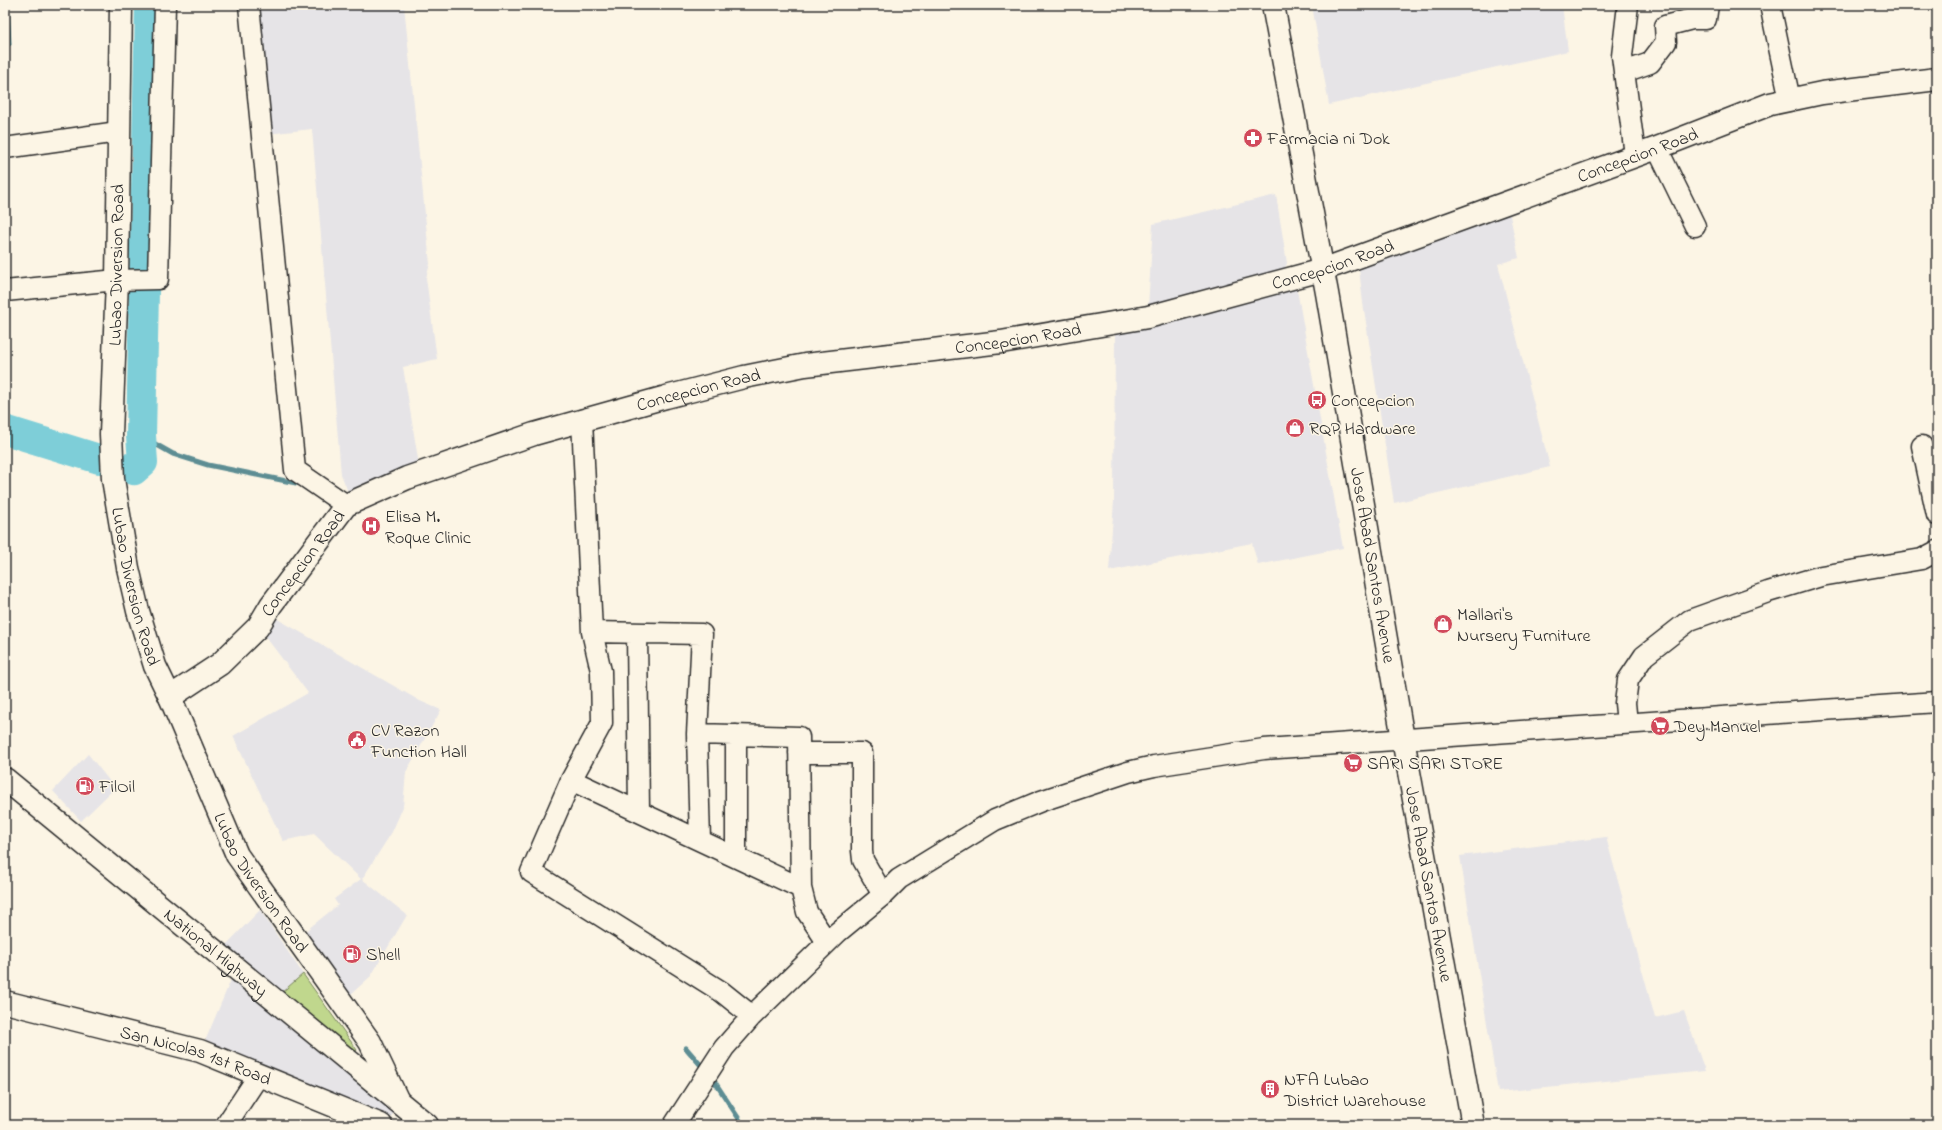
<svg xmlns="http://www.w3.org/2000/svg" width="1942" height="1130" viewBox="0 0 1942 1130" font-family="'Indie Flower',sans-serif">
<style>
.built{fill:#e6e4e7}
.green{fill:#c0d78d;stroke:#76815c}
.water{fill:#7eced8;stroke:#5d8d93}
.lines{fill:none;stroke-linecap:round;stroke-linejoin:round}
.stream{stroke:#5d8d93;stroke-width:5}
.river{stroke:#7eced8;stroke-width:30}
.street-casing{stroke:#2b2b2b;stroke-width:23}
.secondary-casing{stroke:#2b2b2b;stroke-width:25}
.highway-casing{stroke:#2b2b2b;stroke-width:25}
.street{stroke:#fcf5e5;stroke-width:20}
.secondary{stroke:#fcf5e5;stroke-width:22}
.highway{stroke:#fcf5e5;stroke-width:22}
.labels{text-anchor:middle;stroke-width:3;stroke-linejoin:round;paint-order:stroke}
.poi-label{font-size:18px;fill:#2b2b2b;stroke:#fcf5e5;text-anchor:start}
.street-label{font-size:18px;fill:#2b2b2b;stroke:#fcf5e5}
</style>
<rect width="100%" height="100%" fill="#fcf5e5"/>
<filter id="ink" filterUnits="userSpaceOnUse"><feTurbulence type="fractalNoise" baseFrequency=".025" numOctaves="2"/><feDisplacementMap in="SourceGraphic" scale="8" xChannelSelector="R" yChannelSelector="G"/><feConvolveMatrix kernelMatrix="1 2 1 2 8 2 1 2 1" color-interpolation-filters="sRGB"/></filter>
<g filter="url(#ink)">
<path class="built" d="M 251,5 L 404,5 L 430,264 L 426,278 L 437,359 L 403,367 L 419,465 L 348,492 L 341,474 L 312,129 L 267,134 Z
M 1312,5 L 1562,5 L 1568,51 L 1329,105 Z
M 1276,195 L 1287,263 L 1284,270 L 1148,308 L 1153,224 Z
M 1509,211 L 1519,258 L 1498,264 L 1550,467 L 1394,503 L 1363,303 L 1359,269 L 1366,260 Z
M 1296,284 L 1343,548 L 1258,565 L 1252,543 L 1109,571 L 1114,501 L 1115,335 L 1153,327 L 1281,291 Z
M 274,617 L 420,701 L 441,710 L 406,772 L 403,807 L 392,832 L 362,879 L 407,915 L 371,976 L 350,995 L 303,933 L 338,905 L 334,899 L 361,879 L 314,834 L 283,841 L 233,736 L 308,693 L 262,632 Z
M 88,754 L 115,788 L 81,821 L 53,791 Z
M 1606,837 L 1655,1018 L 1684,1011 L 1705,1071 L 1498,1092 L 1460,856 Z
M 260,910 L 303,974 L 280,994 L 225,946 Z
M 233,975 L 397,1107 L 387,1124 L 203,1046 Z"/>
<path class="green" d="M 303,974 L 357,1050 L 351,1056 L 280,994 Z"/>
<path class="water" d="M 5,5 L 9,5 L 11,45 L 5,46 Z"/>
<g class="lines">
<path class="stream" d="M 141,436 L 173,454 L 208,465 L 301,484
M 686,1048 L 705,1070
M 711,1076 L 743,1125"/>
<path class="river" d="M 5,430 L 99,459
M 129,468 L 134,470 L 143,462 L 141,436 L 150,5"/>
<g class="street-casing">
<path id="street" d="M 249,5 L 295,470 L 346,505
M 1628,5 L 1622,56 L 1635,155
M 1770,5 L 1790,100
M 1624,72 L 1650,63 L 1666,42 L 1665,26 L 1692,19 L 1706,19 L 1708,5
M 5,148 L 118,132
M 1657,148 L 1695,226
M 5,291 L 117,280 L 158,279 L 165,5
M 582,420 L 592,632 L 601,671 L 602,723 L 571,780 L 531,872 L 722,992 L 752,1016
M 1922,446 L 1937,515
M 592,632 L 702,634 L 697,734 L 700,840
M 637,633 L 639,812
M 1627,723 L 1625,703 L 1628,680 L 1644,656 L 1690,620 L 1768,592 L 1821,576 L 1922,559 L 1937,551
M 697,734 L 799,737 L 801,888 L 807,912 L 827,942
M 799,753 L 862,753 L 862,851 L 863,860 L 883,895
M 571,780 L 801,888
M 736,857 L 736,735
M 226,1125 L 259,1075
M 674,1125 L 724,1048 L 752,1016 L 838,932 L 883,895 L 899,879 L 995,820 L 1041,801 L 1128,772 L 1154,766 L 1264,749 L 1937,702"/>
</g>
<g class="secondary-casing">
<g id="secondary">
<path id="s1" d="M 121,5 L 117,280 L 111,434 L 113,479 L 128,568 L 138,611 L 155,666 L 170,697 L 237,855 L 370,1042 L 398,1101"/>
<path id="s2" d="M 170,697 L 220,664 L 258,627 L 271,605 L 346,505 L 407,478 L 534,434 L 666,397 L 744,377 L 805,365 L 1001,342 L 1148,317 L 1322,270 L 1657,148 L 1770,104 L 1822,93 L 1937,79"/>
<path id="s3" d="M 5,779 L 427,1125"/>
<path id="s4" d="M 5,1002 L 200,1051 L 381,1125"/>
</g>
</g>
<g class="highway-casing">
<g id="highway">
<path id="s5" d="M 1273,5 L 1327,293 L 1403,739 L 1473,1125"/>
</g>
</g>
<use href="#street" class="street"/>
<use href="#secondary" class="secondary"/>
<use href="#highway" class="highway"/>
</g>
</g>
<defs>
<g id="pharmacy-disc" transform="scale(1)"><circle r="9.5" fill="#d1495b" stroke="#fcf5e5"/><path d="M-2-6h4v4h4v4h-4v4h-4v-4h-4v-4h4Z" fill="#fff"/></g>
<g id="bus-disc" transform="scale(1)"><circle r="9.5" fill="#d1495b" stroke="#fcf5e5"/><path d="M-5-6H5V4H4V6H2V4H-2V6H-4V4H-5ZM-3.5-4V0h7V-4ZM-3.5 1.2v1.5H-2V1.2ZM2 1.2v1.5H3.5V1.2Z" fill="#fff"/></g>
<g id="shop-disc" transform="scale(1)"><circle r="9.5" fill="#d1495b" stroke="#fcf5e5"/><path d="M-5-2.5h2.3a2.7 3.5 0 0 1 5.4 0H5L5.5 6h-11ZM-1.5-2.5h3a1.5 2.3 0 0 0-3 0Z" fill="#fff"/></g>
<g id="hospital-disc" transform="scale(1)"><circle r="9.5" fill="#d1495b" stroke="#fcf5e5"/><path d="M-5-5h3v3.5h4V-5h3V5h-3V1.5h-4V5h-3Z" fill="#fff"/></g>
<g id="supermarket-disc" transform="scale(1)"><circle r="9.5" fill="#d1495b" stroke="#fcf5e5"/><path d="M-6-5.5h2.5l.6 2H6L4.5 2H-2.5L-4.4-4H-6ZM-1.5 3.2a1.3 1.3 0 1 0 .1 0ZM3 3.2a1.3 1.3 0 1 0 .1 0Z" fill="#fff"/></g>
<g id="civic-disc" transform="scale(1)"><circle r="9.5" fill="#d1495b" stroke="#fcf5e5"/><path d="M-.6-6.5H3V-4.5H.6V-3L4-1V1h2V6H-6V1h2V-1L-.6-3ZM-1.2 2.5V6h2.4V2.5Z" fill="#fff"/></g>
<g id="fuel-disc" transform="scale(1)"><circle r="9.5" fill="#d1495b" stroke="#fcf5e5"/><path d="M-5.5-6h7V0h2V4h1.3V-2.5L3-4.5l.8-.8L6-3V5H2.5V1h-1V6h-7ZM-4.2-4.7v3.2H.2V-4.7Z" fill="#fff"/></g>
<g id="building-disc" transform="scale(1)"><circle r="9.5" fill="#d1495b" stroke="#fcf5e5"/><path d="M-4-6H4V6H1V3H-1V6H-4ZM-2.5-4.3h1.7v1.8h-1.7ZM.8-4.3h1.7v1.8H.8ZM-2.5-1h1.7V.8h-1.7ZM.8-1h1.7V.8H.8Z" fill="#fff"/></g>
</defs>
<g fill-rule="evenodd">
<use href="#pharmacy-disc" x="1253" y="138"/>
<use href="#bus-disc" x="1317" y="400"/>
<use href="#shop-disc" x="1295" y="428"/>
<use href="#hospital-disc" x="371" y="526"/>
<use href="#shop-disc" x="1443" y="624"/>
<use href="#supermarket-disc" x="1660" y="726"/>
<use href="#civic-disc" x="357" y="740"/>
<use href="#supermarket-disc" x="1353" y="763"/>
<use href="#fuel-disc" x="85" y="786"/>
<use href="#fuel-disc" x="352" y="954"/>
<use href="#building-disc" x="1270" y="1089"/>
</g>
<g class="labels">
<g class="poi-label">
<text x="1267" y="144">Farmacia ni Dok</text>
<text x="1331" y="406">Concepcion</text>
<text x="1309" y="434">RQP Hardware</text>
<text x="385" y="522">Elisa M.<tspan x="385" dy="21">Roque Clinic</tspan></text>
<text x="1457" y="620">Mallari's<tspan x="1457" dy="21">Nursery Furniture</tspan></text>
<text x="1674" y="732">Dey Manuel</text>
<text x="371" y="736">CV Razon<tspan x="371" dy="21">Function Hall</tspan></text>
<text x="1367" y="769">SARI SARI STORE</text>
<text x="99" y="792">FilOil</text>
<text x="366" y="960">Shell</text>
<text x="1284" y="1085">NFA Lubao<tspan x="1284" dy="21">District Warehouse</tspan></text>
</g>
<g class="street-label">
<text dy="6" stroke="none"><textPath href="#s2" startOffset="1607">Concepcion Road</textPath></text>
<text dy="6" stroke="none"><textPath href="#s2" startOffset="1283">Concepcion Road</textPath></text>
<text transform="translate(116 265) rotate(-89)" y="6">Lubao Diversion Road</text>
<text dy="6" stroke="none"><textPath href="#s2" startOffset="959">Concepcion Road</textPath></text>
<text dy="6" stroke="none"><textPath href="#s2" startOffset="635">Concepcion Road</textPath></text>
<text dy="6" stroke="none"><textPath href="#s2" startOffset="191">Concepcion Road</textPath></text>
<text dy="6" stroke="none"><textPath href="#s5" startOffset="569">Jose Abad Santos Avenue</textPath></text>
<text dy="6" stroke="none"><textPath href="#s1" startOffset="584">Lubao Diversion Road</textPath></text>
<text dy="6" stroke="none"><textPath href="#s1" startOffset="908">Lubao Diversion Road</textPath></text>
<text dy="6" stroke="none"><textPath href="#s5" startOffset="893">Jose Abad Santos Avenue</textPath></text>
<text dy="6" stroke="none"><textPath href="#s3" startOffset="273">National Highway</textPath></text>
<text dy="6" stroke="none"><textPath href="#s4" startOffset="198">San Nicolas 1st Road</textPath></text>
</g>
</g>
<rect width="1942" height="1130" fill="none" stroke="#fcf5e5" stroke-width="20"/>
<rect x="10" y="10" width="1922" height="1110" fill="none" stroke="#2b2b2b" stroke-width="1.5" filter="url(#ink)"/>
</svg>
